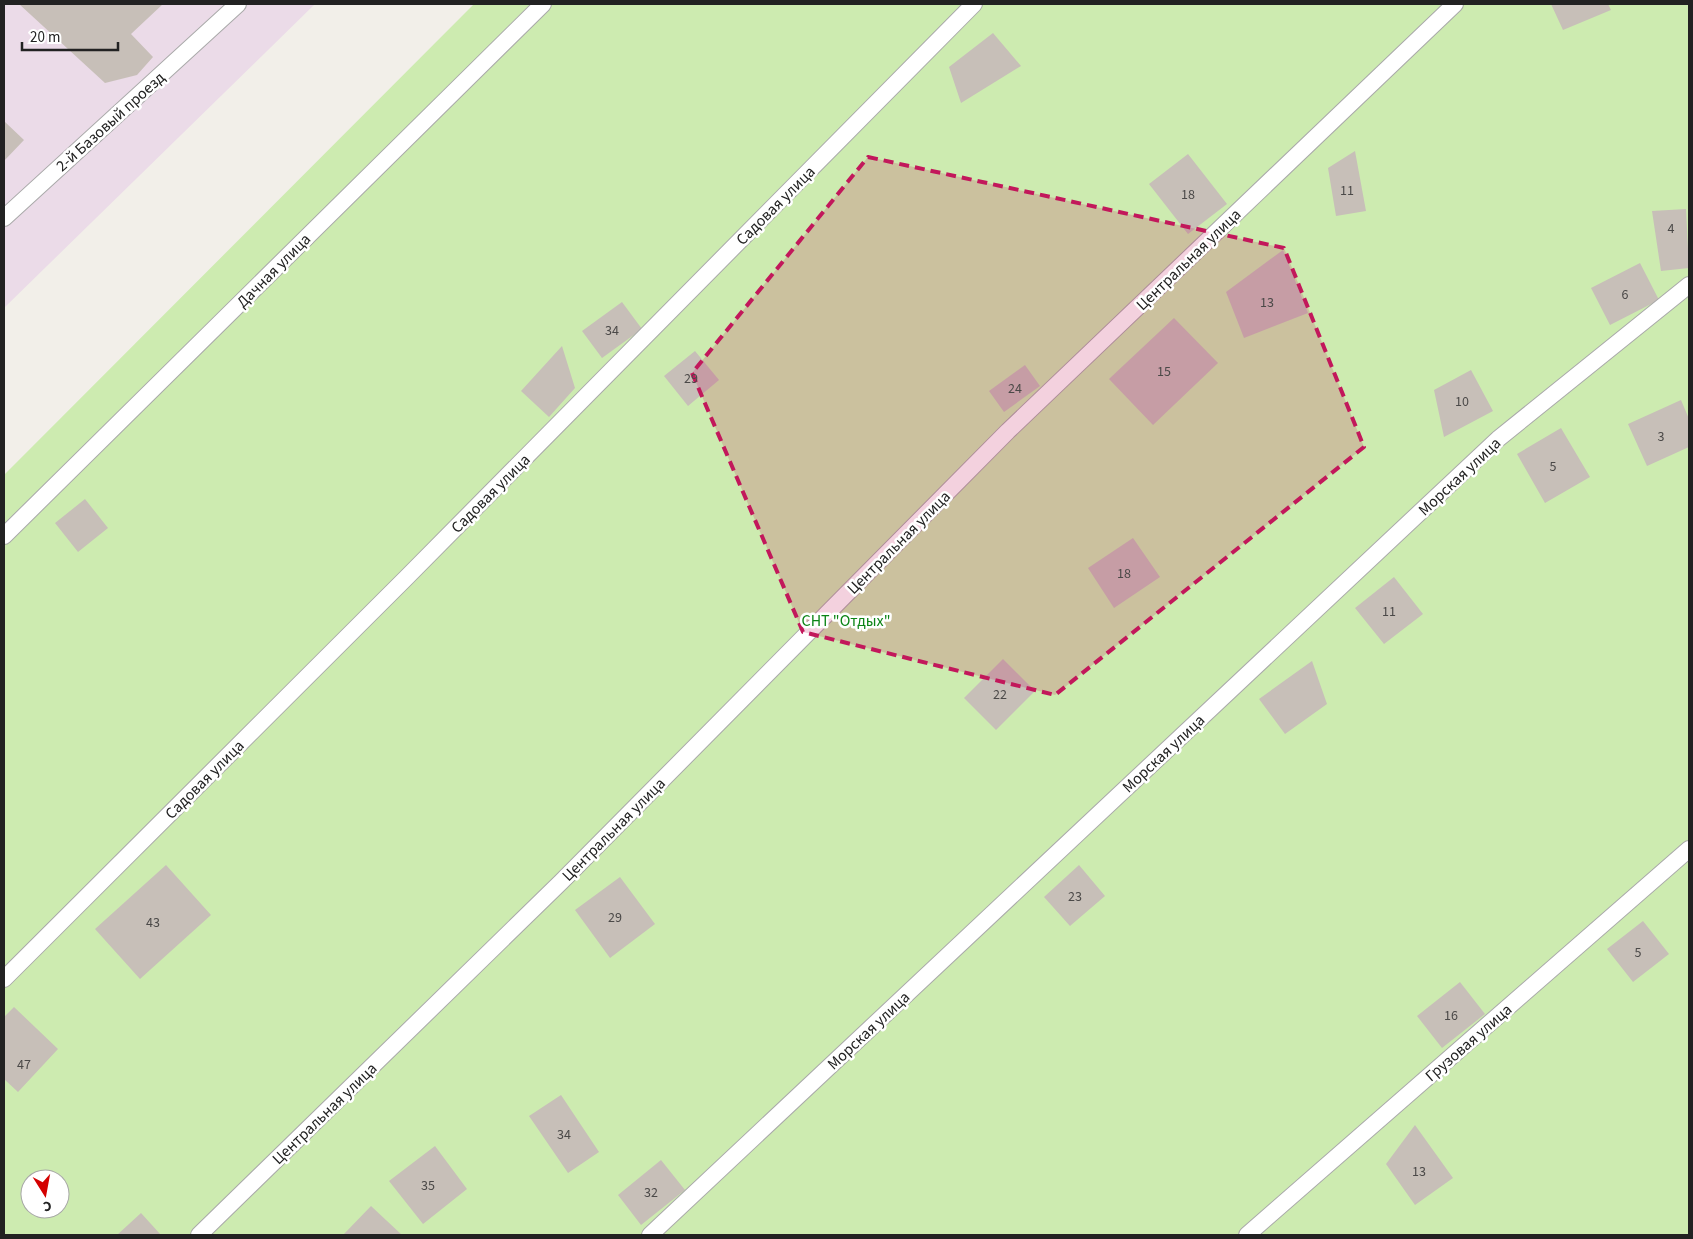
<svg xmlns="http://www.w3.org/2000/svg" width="1693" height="1239" viewBox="0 0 1693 1239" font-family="'Source Sans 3',sans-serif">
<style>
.industrial{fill:#ebdbe8}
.grass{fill:#cdebb0;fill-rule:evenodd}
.building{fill:#c7bfb8}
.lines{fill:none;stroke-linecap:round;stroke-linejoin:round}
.lane-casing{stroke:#a9a9a9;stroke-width:18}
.lane{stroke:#fff;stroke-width:16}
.marked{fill:#c2185b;fill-opacity:0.2;stroke:#c2185b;stroke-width:4;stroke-dasharray:10 6;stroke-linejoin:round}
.labels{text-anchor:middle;stroke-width:5;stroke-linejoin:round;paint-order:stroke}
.number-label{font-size:14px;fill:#4b4948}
.street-label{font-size:16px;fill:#222;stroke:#fff}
.park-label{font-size:16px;fill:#0c8416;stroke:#fff}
</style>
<rect width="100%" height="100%" fill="#f2efe9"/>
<path class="industrial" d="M 4,4 L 315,4 L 4,308 Z"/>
<path class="grass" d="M 474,4 L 1689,4 L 1689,1235 L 4,1235 L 4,475 ZM 30,1179 L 60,1179 L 60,1209 L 30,1209 Z"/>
<path class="building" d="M 19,4 L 163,4 L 131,34 L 153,57 L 137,75 L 105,83 Z
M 1551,4 L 1608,4 L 1611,10 L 1563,30 Z
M 993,33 L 1021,66 L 961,103 L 949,67 Z
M 4,121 L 24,140 L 4,161 Z
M 1355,151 L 1366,211 L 1336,216 L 1328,168 Z
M 1188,154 L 1227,204 L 1188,234 L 1149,184 Z
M 1686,209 L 1689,268 L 1661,271 L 1652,211 Z
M 1283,250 L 1308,313 L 1244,338 L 1226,292 Z
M 1640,263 L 1659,300 L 1610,325 L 1591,288 Z
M 622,302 L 642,329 L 602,358 L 582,331 Z
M 1174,318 L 1218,363 L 1153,425 L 1109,379 Z
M 562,346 L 575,388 L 549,417 L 521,391 Z
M 695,351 L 719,380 L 688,406 L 664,376 Z
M 1025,365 L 1040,386 L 1004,412 L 989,391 Z
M 1471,370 L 1493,411 L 1444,437 L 1434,390 Z
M 1681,400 L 1689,419 L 1689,447 L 1647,466 L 1628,424 Z
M 1561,428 L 1590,477 L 1545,503 L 1517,454 Z
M 85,499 L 108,528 L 78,552 L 55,523 Z
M 1133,538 L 1160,577 L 1114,608 L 1088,568 Z
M 1394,577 L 1423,614 L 1384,644 L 1355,608 Z
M 1003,659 L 1035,691 L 996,730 L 964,698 Z
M 1312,661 L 1327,704 L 1285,734 L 1259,699 Z
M 166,865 L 211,915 L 140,979 L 95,929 Z
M 1079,865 L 1105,896 L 1070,926 L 1044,897 Z
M 620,877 L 655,924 L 610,958 L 575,910 Z
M 1643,921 L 1669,954 L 1633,982 L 1607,949 Z
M 1460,982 L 1485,1014 L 1442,1048 L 1417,1016 Z
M 14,1007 L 58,1049 L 18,1092 L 4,1079 L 4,1017 Z
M 561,1095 L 599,1152 L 568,1173 L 529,1116 Z
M 1415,1125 L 1453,1178 L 1415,1205 L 1386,1164 Z
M 435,1146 L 467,1189 L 423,1224 L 389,1181 Z
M 661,1160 L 685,1190 L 641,1225 L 618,1195 Z
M 371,1206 L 402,1235 L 343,1235 Z
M 141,1213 L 161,1235 L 117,1235 Z"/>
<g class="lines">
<g class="lane-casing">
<path id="lane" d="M 4,218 L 238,4
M 4,536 L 543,4
M 4,979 L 406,578 L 974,4
M 199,1235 L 561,882 L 1008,431 L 1455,4
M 650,1235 L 1498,439 L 1689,285
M 1247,1235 L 1689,849"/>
</g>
<use href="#lane" class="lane"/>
</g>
<path class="marked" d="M 868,157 L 1284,248 L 1364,447 L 1055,695 L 803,632 L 692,373 Z"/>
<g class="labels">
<g class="number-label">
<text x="1347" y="195">11</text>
<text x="1188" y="199">18</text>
<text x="1671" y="233">4</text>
<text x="1625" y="299">6</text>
<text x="1267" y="307">13</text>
<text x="612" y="335">34</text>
<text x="1164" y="376">15</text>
<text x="691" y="383">29</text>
<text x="1015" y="393">24</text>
<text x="1462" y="406">10</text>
<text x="1661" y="441">3</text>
<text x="1553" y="471">5</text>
<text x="1124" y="578">18</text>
<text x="1389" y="616">11</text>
<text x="1000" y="699">22</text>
<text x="1075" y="901">23</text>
<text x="615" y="922">29</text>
<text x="153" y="927">43</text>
<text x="1638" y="957">5</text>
<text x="1451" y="1020">16</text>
<text x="24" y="1069">47</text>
<text x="564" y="1139">34</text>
<text x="1419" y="1176">13</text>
<text x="428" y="1190">35</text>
<text x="651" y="1197">32</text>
</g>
<g class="street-label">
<text transform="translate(110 121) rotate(-42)" y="6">2-й Базовый проезд</text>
<text transform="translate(775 205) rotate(-45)" y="6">Садовая улица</text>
<text transform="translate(1188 259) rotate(-44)" y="6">Центральная улица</text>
<text transform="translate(273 270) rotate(-45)" y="6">Дачная улица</text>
<text transform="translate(1459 476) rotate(-43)" y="6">Морская улица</text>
<text transform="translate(490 493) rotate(-45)" y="6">Садовая улица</text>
<text transform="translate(898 542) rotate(-45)" y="6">Центральная улица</text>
<text transform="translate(1163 753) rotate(-43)" y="6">Морская улица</text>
<text transform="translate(204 779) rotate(-45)" y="6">Садовая улица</text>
<text transform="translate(613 829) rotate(-45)" y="6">Центральная улица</text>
<text transform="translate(868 1030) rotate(-43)" y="6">Морская улица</text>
<text transform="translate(1468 1042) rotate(-41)" y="6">Грузовая улица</text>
<text transform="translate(324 1113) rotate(-44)" y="6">Центральная улица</text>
</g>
<g class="park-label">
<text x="846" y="626">СНТ "Отдых"</text>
</g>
</g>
<rect width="1693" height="1239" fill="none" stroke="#222222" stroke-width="10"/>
<g transform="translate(45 1194) rotate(169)"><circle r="24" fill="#ffffff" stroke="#a7a7a7"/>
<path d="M0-4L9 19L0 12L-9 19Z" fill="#d40000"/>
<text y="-8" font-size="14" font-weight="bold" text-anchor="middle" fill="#222222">С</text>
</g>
<path d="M22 42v8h96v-8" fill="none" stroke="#222222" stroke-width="2.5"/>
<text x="30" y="42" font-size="15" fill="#222222" stroke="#ffffff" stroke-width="4" paint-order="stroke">20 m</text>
</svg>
